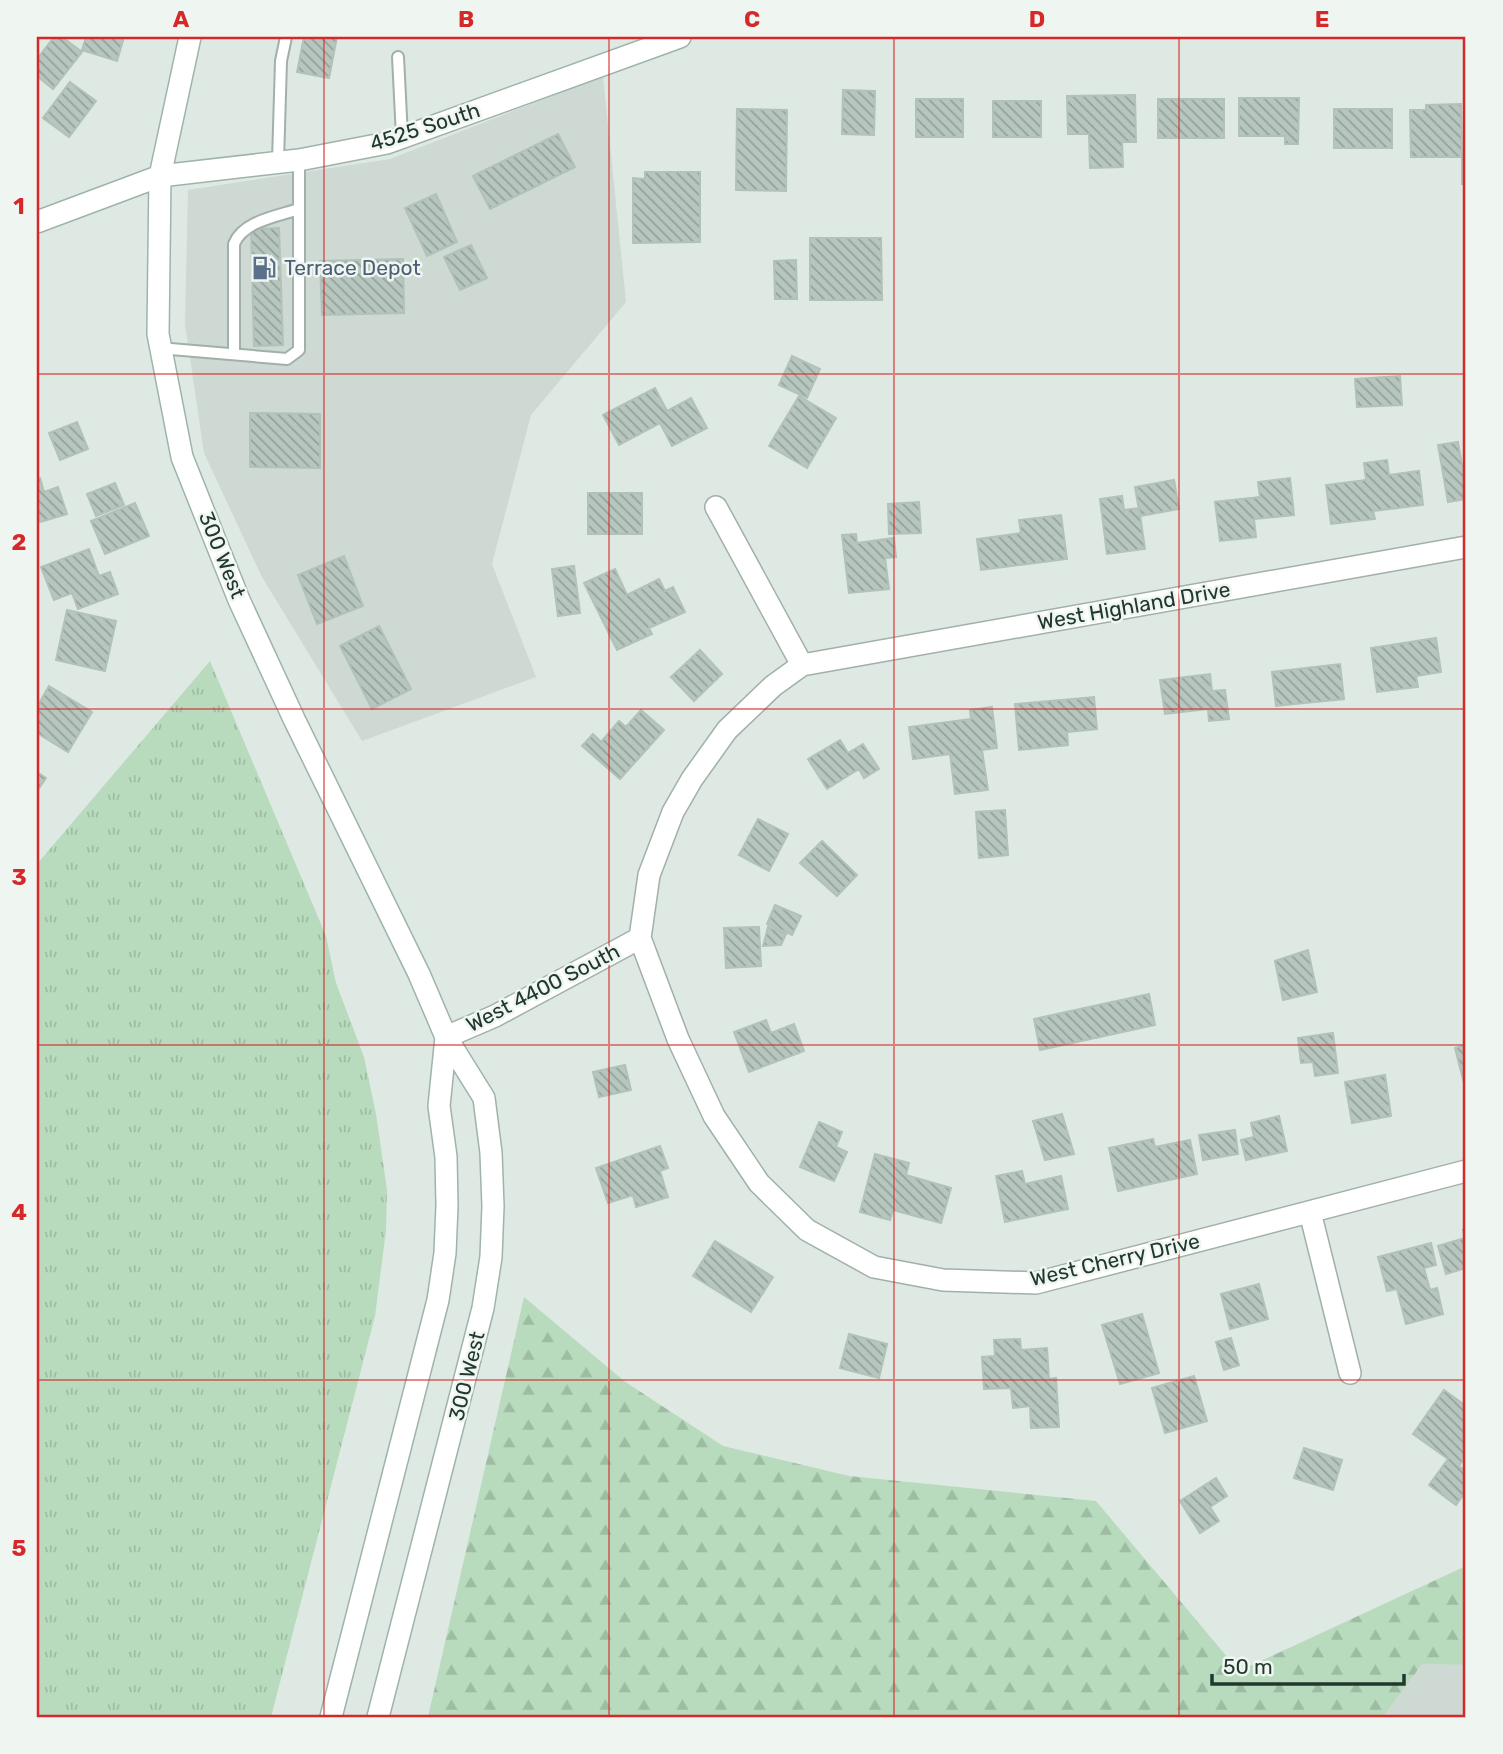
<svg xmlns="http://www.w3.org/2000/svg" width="1503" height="1754" viewBox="0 0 1503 1754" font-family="Rubik,sans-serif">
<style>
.built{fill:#cdd9d2}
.grass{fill:url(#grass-tufts)}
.forest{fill:url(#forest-firs)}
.building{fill:url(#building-back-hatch);stroke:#b1c2b9;stroke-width:2}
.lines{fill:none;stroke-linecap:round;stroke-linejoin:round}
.lane-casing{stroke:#a2b0a9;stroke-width:14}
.street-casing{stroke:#a2b0a9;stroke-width:24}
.secondary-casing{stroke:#9eb4aa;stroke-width:24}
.lane{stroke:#fff;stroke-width:10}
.street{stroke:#fff;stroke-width:21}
.secondary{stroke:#fff;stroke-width:21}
.grid{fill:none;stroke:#d62828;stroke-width:2;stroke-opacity:0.55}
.labels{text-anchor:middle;stroke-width:5;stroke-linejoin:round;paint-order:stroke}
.street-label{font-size:21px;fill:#21382f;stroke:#eff6f1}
.service-label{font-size:21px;fill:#4e5e75;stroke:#eff6f1;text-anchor:start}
.neatline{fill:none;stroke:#d62828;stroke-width:2.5}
.grid-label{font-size:23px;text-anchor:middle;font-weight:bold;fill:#d62828}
</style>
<defs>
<pattern id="grass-tufts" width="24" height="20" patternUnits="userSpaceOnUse" patternTransform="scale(1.75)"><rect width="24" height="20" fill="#b8dabd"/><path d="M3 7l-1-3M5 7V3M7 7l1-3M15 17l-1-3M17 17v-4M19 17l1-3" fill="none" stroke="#9ebca3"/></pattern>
<pattern id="forest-firs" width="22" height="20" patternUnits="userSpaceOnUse" patternTransform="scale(1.75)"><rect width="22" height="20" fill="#b8dabd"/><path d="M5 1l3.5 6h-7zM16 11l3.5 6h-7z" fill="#9ebca3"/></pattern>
<pattern id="building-back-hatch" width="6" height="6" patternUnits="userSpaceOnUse" patternTransform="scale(1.75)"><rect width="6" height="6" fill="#b7c6bf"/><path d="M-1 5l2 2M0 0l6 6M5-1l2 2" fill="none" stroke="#94a29c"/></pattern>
</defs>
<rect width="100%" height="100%" fill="#dee9e3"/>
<path class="built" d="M 603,76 L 626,302 L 531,415 L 492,564 L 536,677 L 362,741 L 262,577 L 204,453 L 185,324 L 188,190 L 390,159 Z
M 1422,1664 L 1466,1665 L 1466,1717 L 1383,1717 Z"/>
<path class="grass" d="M 210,661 L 326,936 L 336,983 L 364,1057 L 376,1114 L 387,1190 L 386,1230 L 375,1316 L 271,1717 L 37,1717 L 37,864 Z"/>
<path class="forest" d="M 524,1297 L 624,1381 L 723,1446 L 849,1476 L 1096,1501 L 1239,1671 L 1466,1566 L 1466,1665 L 1422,1664 L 1383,1717 L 428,1717 Z"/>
<path class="building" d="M 54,37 L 62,37 L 82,52 L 53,89 L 37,76 L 37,59 Z
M 86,37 L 124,37 L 117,61 L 82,50 Z
M 304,37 L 337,37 L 329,78 L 297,72 Z
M 448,37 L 505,37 L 505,38 L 448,38 Z
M 70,82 L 96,101 L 69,137 L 43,118 Z
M 843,90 L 875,91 L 874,135 L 842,134 Z
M 1135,95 L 1136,142 L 1122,142 L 1123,167 L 1090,168 L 1089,134 L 1068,134 L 1067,96 Z
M 1239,98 L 1299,98 L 1298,144 L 1285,144 L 1285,136 L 1239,136 Z
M 916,99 L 963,99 L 963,137 L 916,137 Z
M 1158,99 L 1224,99 L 1224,138 L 1158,138 Z
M 993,101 L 1041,101 L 1041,137 L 993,137 Z
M 1461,104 L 1462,157 L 1411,157 L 1410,110 L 1426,110 L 1426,105 Z
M 737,109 L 787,110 L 786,191 L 736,190 Z
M 1334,109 L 1392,109 L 1392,148 L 1334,148 Z
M 558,134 L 575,167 L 490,209 L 473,176 Z
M 1462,159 L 1466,159 L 1466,184 L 1462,184 Z
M 645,172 L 700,172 L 700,242 L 633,243 L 633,178 L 645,179 Z
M 436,194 L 457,242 L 427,256 L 405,208 Z
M 279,228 L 283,345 L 254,346 L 251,229 Z
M 810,238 L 881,238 L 882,300 L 810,300 Z
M 471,245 L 487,278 L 460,290 L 444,257 Z
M 403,259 L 404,313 L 322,315 L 320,261 Z
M 796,260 L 797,299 L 775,299 L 774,261 Z
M 792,356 L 820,369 L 807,398 L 779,385 Z
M 1400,376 L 1402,405 L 1357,407 L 1355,379 Z
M 655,388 L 667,411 L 691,398 L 707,428 L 672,446 L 660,423 L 619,445 L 603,415 Z
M 799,396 L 836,418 L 807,468 L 769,446 Z
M 250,413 L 320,414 L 320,468 L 250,467 Z
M 77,422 L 88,449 L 60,460 L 49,433 Z
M 1458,442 L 1462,465 L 1466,464 L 1466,499 L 1448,502 L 1438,445 Z
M 1387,460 L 1389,475 L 1419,471 L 1423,505 L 1373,511 L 1375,519 L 1331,524 L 1326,485 L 1366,480 L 1364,463 Z
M 37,478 L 40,478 L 44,492 L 58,487 L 67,514 L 37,523 Z
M 1290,478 L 1294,515 L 1254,519 L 1256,537 L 1220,541 L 1215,502 L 1260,497 L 1258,482 Z
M 1174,480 L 1179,509 L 1140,516 L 1135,487 Z
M 115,483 L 124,505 L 96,516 L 87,494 Z
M 588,493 L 642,493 L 642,534 L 588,534 Z
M 1122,496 L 1124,510 L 1139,508 L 1145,549 L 1107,554 L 1100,499 Z
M 919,502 L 921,533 L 889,534 L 888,504 Z
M 135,503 L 149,536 L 105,554 L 91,521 Z
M 1061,515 L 1067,559 L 981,570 L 977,539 L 1021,533 L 1019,520 Z
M 856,534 L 857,543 L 894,538 L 896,557 L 885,558 L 889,589 L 849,593 L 842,535 Z
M 89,549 L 99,576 L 110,572 L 118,594 L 78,609 L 72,593 L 54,600 L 41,567 Z
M 344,556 L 363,606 L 317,624 L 298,575 Z
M 574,566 L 580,613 L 558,616 L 552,569 Z
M 615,569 L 627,595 L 659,579 L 665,591 L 673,587 L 685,612 L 649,628 L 652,634 L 617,650 L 584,583 Z
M 67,610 L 116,621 L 105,671 L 56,660 Z
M 379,626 L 411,689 L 372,709 L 340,646 Z
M 1436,638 L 1441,672 L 1416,676 L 1418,687 L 1377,692 L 1371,648 Z
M 700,650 L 722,674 L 694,701 L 671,677 Z
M 1340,664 L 1344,699 L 1276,706 L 1272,672 Z
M 1210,674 L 1212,691 L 1225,690 L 1229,719 L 1209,721 L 1208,709 L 1165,714 L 1160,680 Z
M 49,686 L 92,712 L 68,752 L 37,733 L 37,707 Z
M 1094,697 L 1097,729 L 1067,732 L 1068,745 L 1019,750 L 1015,704 Z
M 992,707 L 997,748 L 982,750 L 988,790 L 955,794 L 950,754 L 913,759 L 909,727 L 971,719 L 970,710 Z
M 641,710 L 664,730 L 620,779 L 582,746 L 593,734 L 601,742 L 619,721 L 626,727 Z
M 840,740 L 848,753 L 863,744 L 879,769 L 864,778 L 859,769 L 827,789 L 808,759 Z
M 37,772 L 46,778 L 37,791 Z
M 1005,810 L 1008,855 L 979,858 L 976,812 Z
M 758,819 L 788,834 L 769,871 L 739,855 Z
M 822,841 L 857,875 L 837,896 L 800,863 Z
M 775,905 L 801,916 L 792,935 L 767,924 Z
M 759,927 L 761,966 L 726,968 L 724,928 Z
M 768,927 L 786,934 L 781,945 L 763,946 Z
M 1308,950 L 1317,992 L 1283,1000 L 1275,961 Z
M 1149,994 L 1155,1025 L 1040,1050 L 1034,1019 Z
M 766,1020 L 771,1033 L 794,1024 L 804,1051 L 749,1072 L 734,1032 Z
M 1333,1033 L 1338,1073 L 1315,1076 L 1313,1062 L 1301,1063 L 1298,1038 Z
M 1466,1045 L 1466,1091 L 1455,1048 Z
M 625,1065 L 631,1090 L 599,1097 L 593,1072 Z
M 1385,1075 L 1391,1116 L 1352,1123 L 1345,1082 Z
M 1062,1114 L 1074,1154 L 1045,1160 L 1033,1121 Z
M 1279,1116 L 1287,1151 L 1246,1160 L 1241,1140 L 1254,1137 L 1251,1123 Z
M 819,1122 L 842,1132 L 836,1147 L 847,1152 L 834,1181 L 800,1167 Z
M 1235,1130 L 1238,1154 L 1203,1160 L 1199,1135 Z
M 1153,1139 L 1155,1147 L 1190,1140 L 1197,1174 L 1118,1191 L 1109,1148 Z
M 660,1146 L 668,1168 L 660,1171 L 668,1197 L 636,1207 L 633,1195 L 608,1203 L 596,1168 Z
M 875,1154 L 909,1163 L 906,1175 L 951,1188 L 941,1223 L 893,1210 L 890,1220 L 860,1212 Z
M 1022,1171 L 1025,1184 L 1061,1176 L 1068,1209 L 1005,1222 L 996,1176 Z
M 1466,1229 L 1466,1268 L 1446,1274 L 1438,1246 L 1465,1238 L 1463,1230 Z
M 715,1241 L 773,1277 L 751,1312 L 693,1276 Z
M 1431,1243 L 1436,1265 L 1424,1268 L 1430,1290 L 1437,1288 L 1443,1314 L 1406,1324 L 1397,1289 L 1387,1291 L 1378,1257 Z
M 1259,1284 L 1268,1319 L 1230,1329 L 1221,1294 Z
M 1142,1314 L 1159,1373 L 1120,1384 L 1102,1325 Z
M 849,1334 L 887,1344 L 879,1378 L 840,1368 Z
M 1231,1338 L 1239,1365 L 1224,1370 L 1216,1342 Z
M 1020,1339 L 1021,1350 L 1047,1348 L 1049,1379 L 1056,1378 L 1059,1427 L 1031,1428 L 1030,1406 L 1013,1408 L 1011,1388 L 984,1389 L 982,1357 L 995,1356 L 994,1340 Z
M 1194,1376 L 1207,1421 L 1165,1433 L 1152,1388 Z
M 1444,1390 L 1466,1406 L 1466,1461 L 1464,1459 L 1459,1466 L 1466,1472 L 1466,1491 L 1456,1505 L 1429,1485 L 1448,1459 L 1413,1434 Z
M 1304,1448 L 1342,1460 L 1333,1490 L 1294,1478 Z
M 1216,1478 L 1227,1496 L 1210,1507 L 1219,1521 L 1200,1533 L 1180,1501 Z"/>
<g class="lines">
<g class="lane-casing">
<path id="lane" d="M 398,57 L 402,137
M 278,161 L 281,61 L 286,37
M 159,348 L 287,359 L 299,350 L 299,160
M 234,354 L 234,244 C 243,221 278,216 299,209"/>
</g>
<g class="street-casing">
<path id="street" d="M 716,507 L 802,665
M 1466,547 L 802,665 L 773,686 L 727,730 L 692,779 L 673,812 L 649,875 L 640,938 L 678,1039 L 714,1116 L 759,1183 L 807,1230 L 874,1267 L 943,1280 L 1036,1283 L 1466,1171
M 446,1037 L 495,1016 L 640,938
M 1310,1212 L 1350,1373"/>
</g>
<g class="secondary-casing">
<path id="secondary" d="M 190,37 L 160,176 L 158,334 L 182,457 L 239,600 L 294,719 L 419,974 L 446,1037 L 484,1098 L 491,1153 L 493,1206 L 491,1257 L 483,1308 L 378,1717
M 37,222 L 160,176 L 299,160 L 387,143 L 680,37
M 331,1717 L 438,1300 L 445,1253 L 447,1206 L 446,1157 L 439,1106 L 446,1037"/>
</g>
<use href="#lane" class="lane"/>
<use href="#street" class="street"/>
<use href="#secondary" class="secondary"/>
</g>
<path class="grid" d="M 324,37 L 324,1717M 609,37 L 609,1717M 894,37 L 894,1717M 1179,37 L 1179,1717M 37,374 L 1466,374M 37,709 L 1466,709M 37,1045 L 1466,1045M 37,1380 L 1466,1380"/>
<defs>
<g id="fuel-bare" transform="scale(1.89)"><path d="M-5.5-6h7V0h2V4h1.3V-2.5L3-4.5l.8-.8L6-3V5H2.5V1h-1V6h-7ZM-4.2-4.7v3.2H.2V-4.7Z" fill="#5c6f8a" stroke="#eff6f1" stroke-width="2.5" paint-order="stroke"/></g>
</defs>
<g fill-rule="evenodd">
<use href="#fuel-bare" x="264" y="268"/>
</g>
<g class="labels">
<g class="street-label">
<text transform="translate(425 127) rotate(-18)" y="7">4525 South</text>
<text transform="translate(222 555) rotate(68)" y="7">300 West</text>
<text transform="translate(1134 606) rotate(-10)" y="7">West Highland Drive</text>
<text transform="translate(543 988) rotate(-27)" y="7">West 4400 South</text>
<text transform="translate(1115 1260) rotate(-13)" y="7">West Cherry Drive</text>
<text transform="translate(467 1376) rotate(-76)" y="7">300 West</text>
</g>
<g class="service-label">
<text x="284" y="275">Terrace Depot</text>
</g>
</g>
<rect width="1503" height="1754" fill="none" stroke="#eff6f1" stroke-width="77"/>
<path d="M1212 1674v10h192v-10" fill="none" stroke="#21382f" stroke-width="3.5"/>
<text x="1223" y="1674" font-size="21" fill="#21382f" stroke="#eff6f1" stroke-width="5" paint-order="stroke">50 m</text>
<rect x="38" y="38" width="1426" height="1678" class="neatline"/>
<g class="grid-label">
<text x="181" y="27">A</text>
<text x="466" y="27">B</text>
<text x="752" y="27">C</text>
<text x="1037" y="27">D</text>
<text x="1322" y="27">E</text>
<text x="19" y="214">1</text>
<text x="19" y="550">2</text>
<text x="19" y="885">3</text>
<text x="19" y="1220">4</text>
<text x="19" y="1556">5</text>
</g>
</svg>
